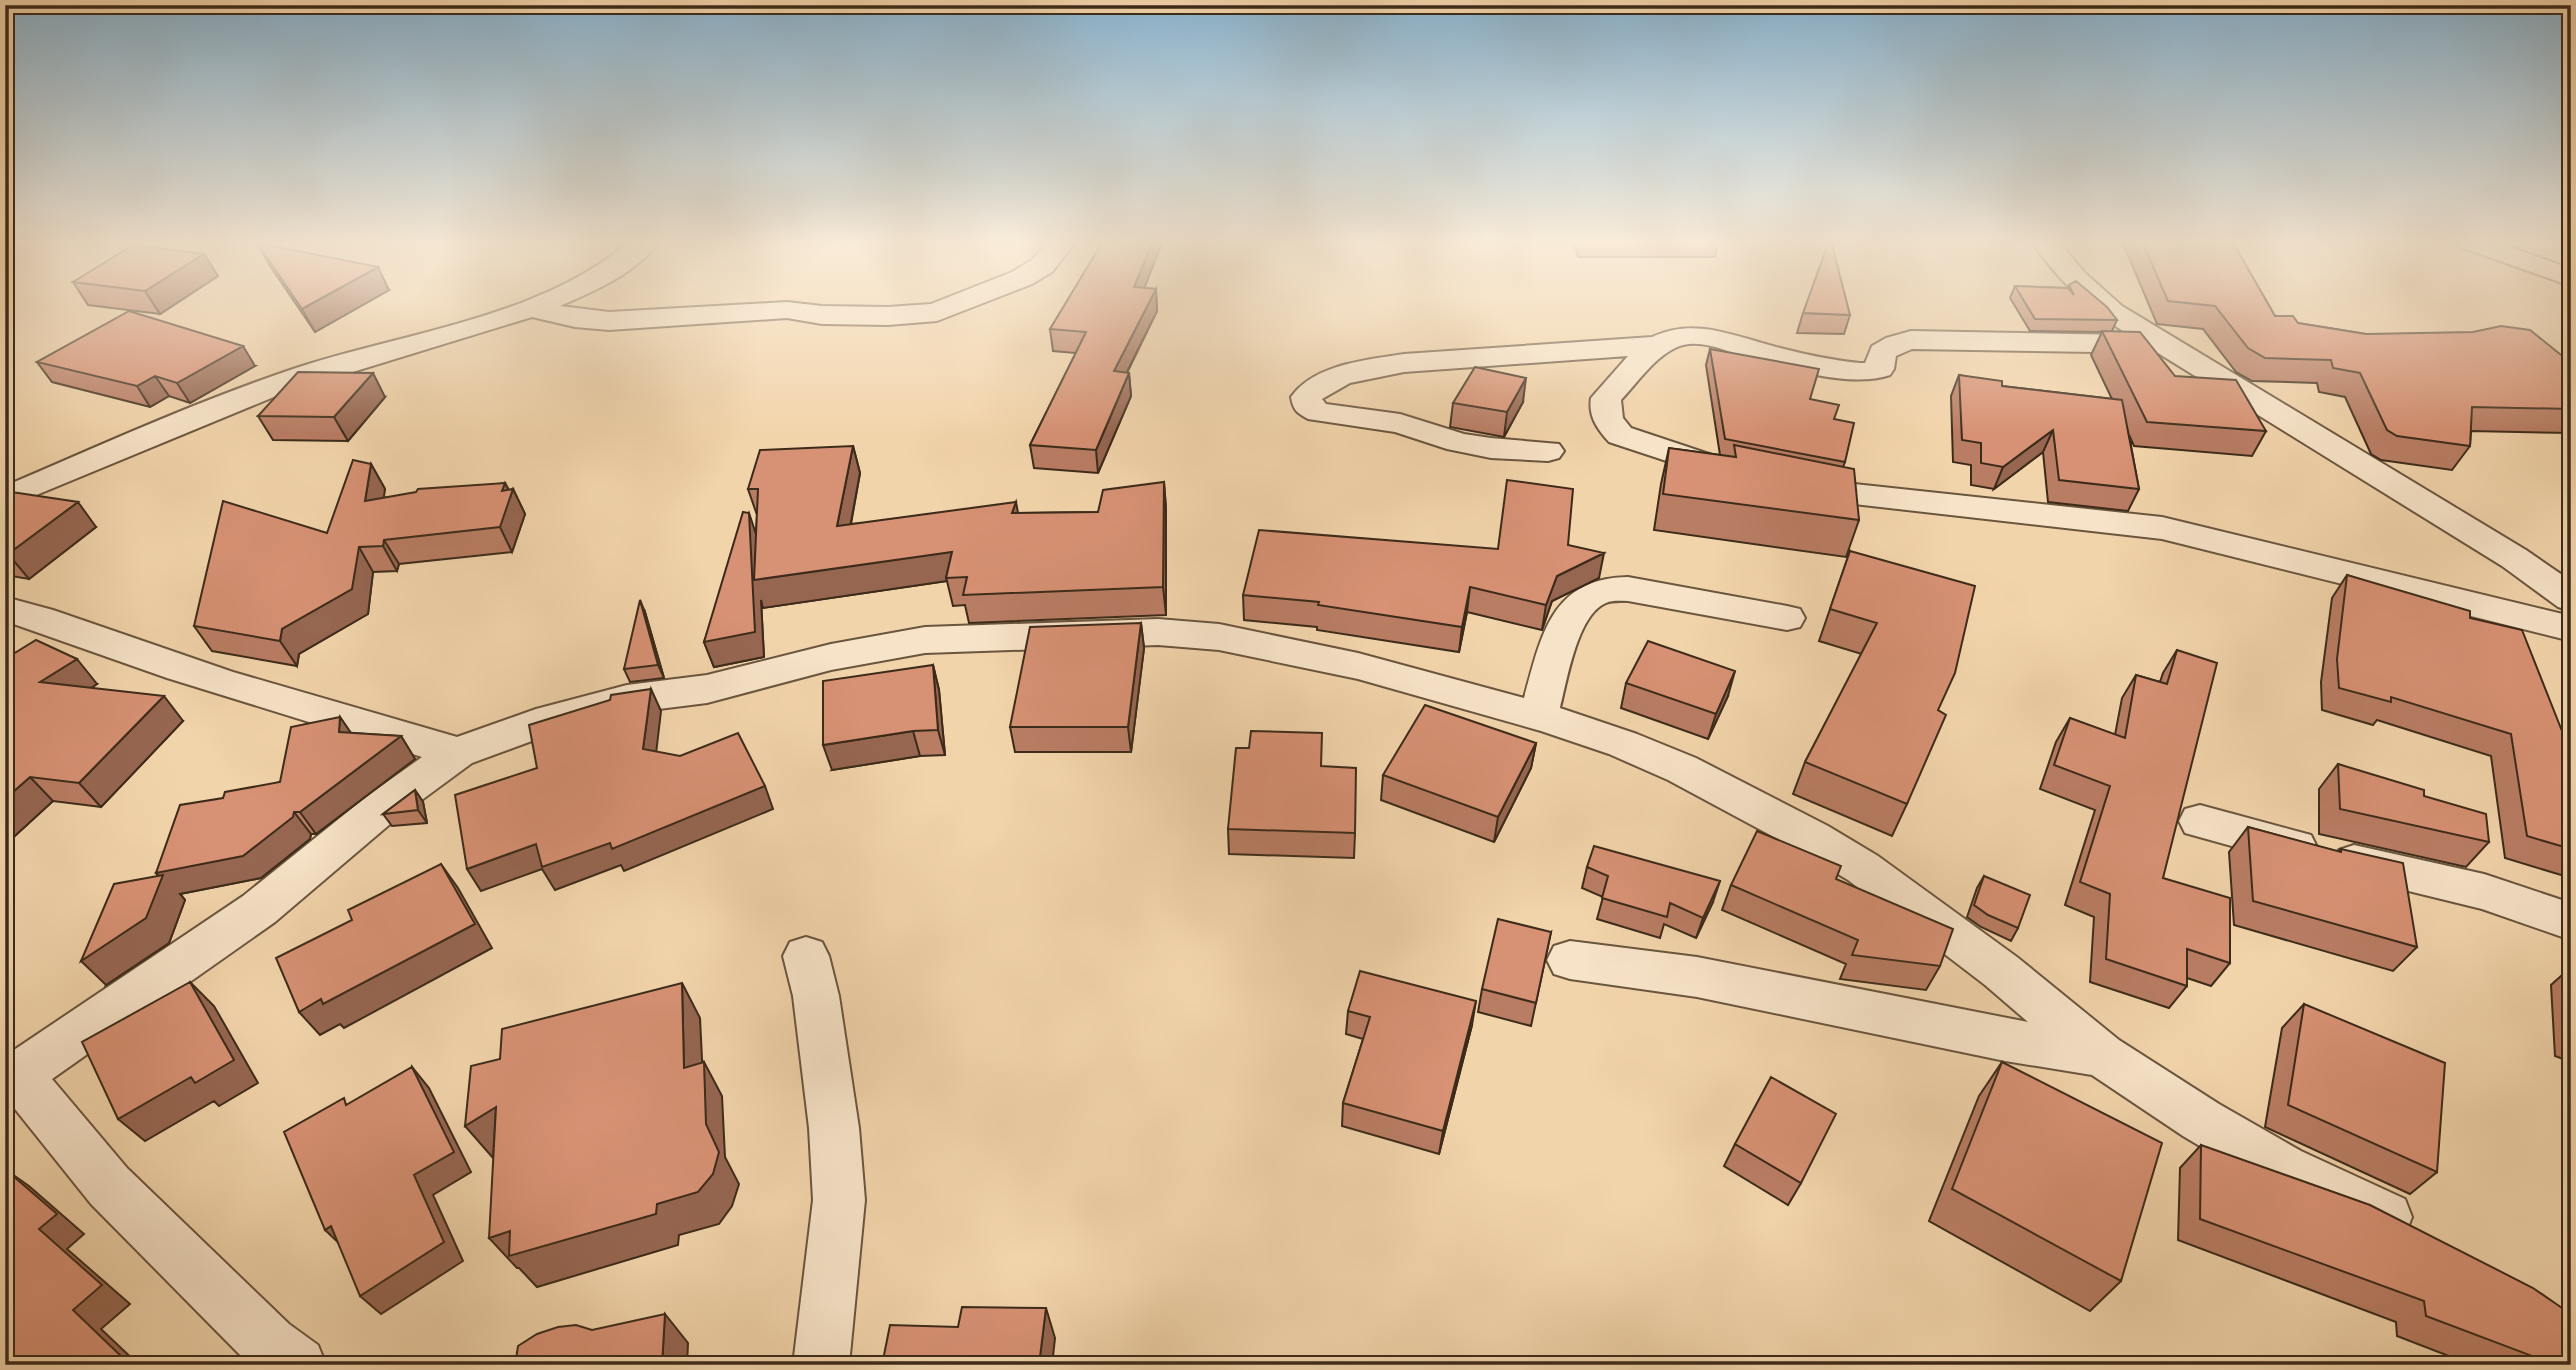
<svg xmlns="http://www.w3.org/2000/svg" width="2576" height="1370" viewBox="0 0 2576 1370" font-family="'IM FELL French Canon',serif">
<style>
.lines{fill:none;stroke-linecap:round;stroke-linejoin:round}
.minor-casing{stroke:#6a553e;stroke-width:4}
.minor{fill:#f7e3c8;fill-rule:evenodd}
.wall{fill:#b97d64;stroke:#3c2b1a;stroke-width:2}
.shaded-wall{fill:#966651;stroke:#3c2b1a;stroke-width:2}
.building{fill:#d79174;stroke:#3c2b1a;stroke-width:2}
</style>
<rect width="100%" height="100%" fill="#f2d4ab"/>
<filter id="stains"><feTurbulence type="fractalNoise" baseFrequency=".00286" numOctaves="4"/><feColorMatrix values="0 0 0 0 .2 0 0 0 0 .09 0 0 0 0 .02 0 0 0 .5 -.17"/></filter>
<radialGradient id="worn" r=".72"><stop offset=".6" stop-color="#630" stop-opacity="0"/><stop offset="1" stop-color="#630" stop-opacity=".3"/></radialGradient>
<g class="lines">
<g class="minor-casing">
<path id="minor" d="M 630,241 L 659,241 C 637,273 595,291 560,306 L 609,312 L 787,302 L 822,306 L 888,307 L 931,304 L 1012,272 L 1032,260 L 1049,241 L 1071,241 L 1073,245 L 1052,272 L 1032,284 L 937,321 L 888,325 L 822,324 L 787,318 L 609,330 L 575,327 L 532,317 L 281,394 L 5,508 L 5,486 C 101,445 197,401 296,368 C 405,332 541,318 630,241 Z
M 2031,241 L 2058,241 L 2085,273 L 2122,306 L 2526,550 L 2571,581 L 2571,611 L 2558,607 L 2502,566 L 2158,353 L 1912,349 L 1896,356 L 1894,369 L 1890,375 C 1852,388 1791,370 1753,359 C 1729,353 1699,336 1675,348 C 1653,359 1638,382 1621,400 L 1623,418 L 1631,428 L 1730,461 L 1734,468 L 1730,475 L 1718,478 L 1609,442 C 1597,429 1588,416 1591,398 L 1628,356 L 1404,372 L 1350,383 L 1322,399 L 1326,404 L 1400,414 L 1464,434 L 1491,438 L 1559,444 L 1564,451 L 1559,458 L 1548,461 L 1491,458 L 1447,449 L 1395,432 L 1308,419 C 1297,413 1293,410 1291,397 C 1314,364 1367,360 1404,354 L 1652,337 C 1693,318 1729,334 1769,345 C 1798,353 1830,360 1860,363 L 1865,363 L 1872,346 L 1886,338 L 1911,331 L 2129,335 C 2089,310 2057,279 2031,241 Z
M 2456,241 L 2494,241 L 2571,269 L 2571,286 L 2460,247 Z
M 1804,475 L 1845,483 L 2162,517 L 2571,616 L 2571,641 L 2162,539 L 1845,503 L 1792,492 L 1787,485 L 1792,478 Z
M 1628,577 L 1787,606 L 1800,609 L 1805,618 L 1800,627 L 1787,630 L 1628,601 C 1621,601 1612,600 1606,603 C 1577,615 1567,681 1560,708 L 1637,734 L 1696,758 L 1828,826 L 1878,856 L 2017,957 L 2119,1040 L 2219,1104 L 2301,1151 L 2405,1199 L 2412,1217 L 2405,1235 L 2386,1243 L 2265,1185 L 2183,1136 L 2092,1075 L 2005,1061 L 1697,997 L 1570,979 L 1554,974 L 1547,960 L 1554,946 L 1570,941 L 1697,957 L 2028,1022 L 1985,985 L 1848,880 L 1798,850 L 1668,780 L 1609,754 L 1541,731 L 1358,679 L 1219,650 L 1158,645 L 925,653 L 831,670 L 707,703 L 627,713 L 559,731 L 472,763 L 396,819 L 275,922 L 52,1079 L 127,1168 L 289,1324 L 318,1345 L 326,1365 L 249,1364 L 91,1204 L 11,1104 L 5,1106 L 5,1056 L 243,896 L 366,797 L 422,757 L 167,678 L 5,621 L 5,597 L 53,610 L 233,672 L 457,737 L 536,709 L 627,685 L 707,675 L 831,644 L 925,627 L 1158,619 L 1219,624 L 1358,653 L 1524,698 C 1541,636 1551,578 1628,577 Z
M 2200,805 L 2311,835 L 2317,847 L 2311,859 L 2296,864 L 2185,833 L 2179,821 L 2185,809 Z
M 2354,845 L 2484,874 L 2571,903 L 2571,940 L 2482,909 L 2339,874 L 2332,862 L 2339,850 Z
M 806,937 L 822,942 L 829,956 L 839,996 L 859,1128 L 865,1200 L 849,1365 L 793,1365 L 813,1200 L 809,1128 L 793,996 L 783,956 L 790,942 Z"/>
</g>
<use href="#minor" class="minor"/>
</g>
<path class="wall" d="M 1573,241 L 1718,241 L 1715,257 L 1578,257 Z
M 2122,241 L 2232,241 L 2275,316 L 2298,323 L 2366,334 L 2571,363 L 2571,433 L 2471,431 L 2470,446 L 2452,470 L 2381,460 L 2371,454 L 2345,397 L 2319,392 L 2317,383 L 2252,381 L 2236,372 L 2203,329 L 2157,324 Z
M 257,243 L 389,290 L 315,332 L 270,266 Z
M 1162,243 L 1144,288 L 1156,289 L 1157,311 L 1127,373 L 1129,373 L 1131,396 L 1098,473 L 1034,468 L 1030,445 L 1076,353 L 1053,351 L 1050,329 Z
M 204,254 L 218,276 L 160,314 L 88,305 L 73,282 Z
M 2069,285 L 2117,320 L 2112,331 L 2175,376 L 2266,431 L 2252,456 L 2134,446 L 2129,435 L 2139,489 L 2128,511 L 2048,502 L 2043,452 L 1994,489 L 1971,485 L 1971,465 L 1953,462 L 1951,396 L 1959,375 L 2002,386 L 2112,399 L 2091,355 L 2102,332 L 2030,331 L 2010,298 L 2015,286 L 2068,288 Z
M 1803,313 L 1850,315 L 1844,334 L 1797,333 Z
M 1710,349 L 1810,399 L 1834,419 L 1845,462 L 1843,467 L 1859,520 L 1846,557 L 1654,530 L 1661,484 L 1669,448 L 1720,455 L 1706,365 Z
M 37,362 L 255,366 L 190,403 L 169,396 L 150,407 L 52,382 Z
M 385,397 L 348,441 L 273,440 L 258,416 Z
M 1523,402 L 1504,437 L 1450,427 L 1453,403 Z
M 853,446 L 860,473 L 851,524 L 1018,513 L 1098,512 L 1164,482 L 1166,509 L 1166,615 L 969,623 L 965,605 L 953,606 L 947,581 L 763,608 L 761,600 L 764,657 L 714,667 L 704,642 L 756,534 L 757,515 L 748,489 Z
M 371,464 L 385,489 L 383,498 L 505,483 L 509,490 L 513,489 L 525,514 L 512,552 L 399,564 L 397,571 L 373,572 L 368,614 L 299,654 L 297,666 L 212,651 L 194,626 L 327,533 Z
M 5,491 L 96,527 L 29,579 L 5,575 Z
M 1568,545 L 1599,578 L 1552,601 L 1542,630 L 1467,612 L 1459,652 L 1317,630 L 1317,627 L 1244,620 L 1243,595 L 1498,549 Z
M 1850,551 L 1938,710 L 1907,804 L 1892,836 L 1793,794 L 1805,762 L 1862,654 L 1819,641 Z
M 2347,575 L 2470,618 L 2562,731 L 2571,733 L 2571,878 L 2505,858 L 2491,756 L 2377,720 L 2373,725 L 2322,710 L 2321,682 L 2332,598 Z
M 645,612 L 664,678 L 630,682 L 624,669 Z
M 1141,623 L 1144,648 L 1131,752 L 1015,752 L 1010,727 Z
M 2177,650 L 2163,878 L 2230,963 L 2211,986 L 2187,978 L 2187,986 L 2169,1008 L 2090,982 L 2094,917 L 2065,905 L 2095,810 L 2040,789 L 2056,742 L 2070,718 L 2115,735 L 2122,698 L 2136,675 L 2160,682 L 2163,673 Z
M 5,659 L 97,684 L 91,688 L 183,721 L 101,807 L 53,801 L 5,845 Z
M 933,665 L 939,690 L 945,755 L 920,756 L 832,770 Z
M 1626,683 L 1728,696 L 1708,739 L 1621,708 Z
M 340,717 L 351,733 L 401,736 L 415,759 L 316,834 L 311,834 L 310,839 L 261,878 L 180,894 L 185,900 L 169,943 L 106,985 L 159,876 L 156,873 L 223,798 L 280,782 Z
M 1536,743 L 1531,768 L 1494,842 L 1381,800 L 1383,775 Z
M 1249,748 L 1321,766 L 1355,833 L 1354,858 L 1229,854 L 1228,829 Z
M 2338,764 L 2424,796 L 2489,842 L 2466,867 L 2319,834 L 2319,789 Z
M 415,790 L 423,802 L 427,823 L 392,826 L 383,814 Z
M 2248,827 L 2338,852 L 2341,849 L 2417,947 L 2393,971 L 2234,925 L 2229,852 Z
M 1587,867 L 1713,902 L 1696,938 L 1664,924 L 1660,938 L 1597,919 L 1603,897 L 1582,888 Z
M 1984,876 L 2018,928 L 2011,941 L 1981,927 L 1967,917 L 1977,888 Z
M 1836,879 L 1940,966 L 1926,990 L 1840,979 L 1846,964 L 1722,910 L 1731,885 Z
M 1551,932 L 1531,1026 L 1478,1012 L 1482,989 Z
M 2571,967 L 2571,1062 L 2555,1056 L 2551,985 Z
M 2304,1004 L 2437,1172 L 2410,1194 L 2265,1127 L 2282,1028 Z
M 1348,1011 L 1472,1025 L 1439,1154 L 1342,1126 L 1343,1103 L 1363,1039 L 1346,1034 Z
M 2002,1062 L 2121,1281 L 2090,1311 L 1929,1221 L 1979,1096 Z
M 1735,1144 L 1801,1183 L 1788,1205 L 1724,1166 Z
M 2201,1145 L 2571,1365 L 2472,1365 L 2397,1336 L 2396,1322 L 2178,1240 L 2180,1168 Z"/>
<path class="shaded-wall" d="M 1153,241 L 1162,241 L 1162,243 L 1136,309 L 1134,287 Z
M 204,254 L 218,276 L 160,314 L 145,291 Z
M 378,267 L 389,290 L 315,332 L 302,309 Z
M 1156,289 L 1157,311 L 1116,394 L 1114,371 Z
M 243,346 L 255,366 L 190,403 L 177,383 Z
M 373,373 L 385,397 L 348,441 L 334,417 Z
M 1129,373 L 1131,396 L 1098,473 L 1096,450 Z
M 155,376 L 169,396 L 150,407 L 137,386 Z
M 1526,378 L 1523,402 L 1504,437 L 1507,412 Z
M 2053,430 L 2043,452 L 1994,489 L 2003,467 Z
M 853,446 L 860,473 L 845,554 L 837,526 Z
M 371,464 L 385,489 L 380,525 L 365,501 Z
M 1164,482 L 1166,509 L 1166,615 L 1163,587 Z
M 505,483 L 511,495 L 513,489 L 525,514 L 512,552 L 500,527 L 502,491 Z
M 78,502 L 96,527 L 29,579 L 8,554 Z
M 1016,502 L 1021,529 L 1012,513 Z
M 749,513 L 757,537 L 952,552 L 946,578 L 947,581 L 763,608 L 761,600 L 764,657 L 714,667 L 704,642 Z
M 384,540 L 399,564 L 397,571 L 383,546 Z
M 359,547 L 373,572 L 368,614 L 299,654 L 297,666 L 280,641 L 282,629 Z
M 1604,553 L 1599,578 L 1552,601 L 1542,630 L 1546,605 L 1557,576 Z
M 1470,587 L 1467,612 L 1459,652 L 1462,627 Z
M 640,600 L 645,612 L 664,678 L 658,665 Z
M 1141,623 L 1144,648 L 1131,752 L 1128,727 Z
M 77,659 L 97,684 L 62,707 L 40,682 Z
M 933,665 L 939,690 L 945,755 L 938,730 Z
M 1735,671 L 1728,696 L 1708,739 L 1716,714 Z
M 651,689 L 661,711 L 654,771 L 643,749 Z
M 164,696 L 183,721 L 101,807 L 79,783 Z
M 340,717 L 355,739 L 339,732 Z
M 913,731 L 920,756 L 832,770 L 823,745 Z
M 401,736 L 415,759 L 316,834 L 300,812 Z
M 1536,743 L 1531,768 L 1494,842 L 1498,817 Z
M 30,777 L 53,801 L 5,845 L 5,799 Z
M 765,786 L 773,809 L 624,871 L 621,865 L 555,890 L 542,869 L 481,891 L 467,869 L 536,844 Z
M 415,790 L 423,802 L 427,823 L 418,810 Z
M 294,812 L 311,834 L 310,839 L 261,878 L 180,894 L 185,900 L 169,943 L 106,985 L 81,961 L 161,879 L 156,873 Z
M 441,864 L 458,888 L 492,948 L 344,1028 L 340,1024 L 320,1035 L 299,1012 Z
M 1720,881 L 1713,902 L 1696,938 L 1703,918 Z
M 190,982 L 214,1006 L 258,1083 L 219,1106 L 214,1101 L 145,1141 L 118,1119 Z
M 682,983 L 700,1018 L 704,1101 L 684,1068 Z
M 1476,1001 L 1472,1025 L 1439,1154 L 1443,1131 Z
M 704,1062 L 722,1096 L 725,1157 L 739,1184 L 732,1206 L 719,1224 L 679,1235 L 678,1245 L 537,1287 L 519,1268 L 517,1268 L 489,1238 L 510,1231 L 657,1204 Z
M 412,1067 L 429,1088 L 471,1172 L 433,1195 L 463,1261 L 381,1314 L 360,1296 L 414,1175 Z
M 496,1107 L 493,1158 L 465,1126 Z
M 5,1169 L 29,1186 L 84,1234 L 67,1249 L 130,1304 L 101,1329 L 139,1365 L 115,1365 L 73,1310 L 39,1229 Z
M 331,1226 L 345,1249 L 325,1230 Z
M 1046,1308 L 1055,1338 L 1052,1365 L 1039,1365 Z
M 665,1314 L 688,1343 L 687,1365 L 662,1365 Z"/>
<path class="building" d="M 1103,241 L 1153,241 L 1134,287 L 1156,289 L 1114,371 L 1129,373 L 1096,450 L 1030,445 L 1086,332 L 1050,329 Z
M 1829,241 L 1831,241 L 1850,315 L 1803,313 Z
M 2142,241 L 2232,241 L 2275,316 L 2293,316 L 2298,323 L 2366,334 L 2473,332 L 2501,326 L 2530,330 L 2571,363 L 2571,409 L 2472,407 L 2470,446 L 2397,436 L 2387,430 L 2360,373 L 2333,368 L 2331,360 L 2265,358 L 2248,348 L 2215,306 L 2168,301 Z
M 257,243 L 378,267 L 302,309 Z
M 133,245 L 204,254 L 145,291 L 73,282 Z
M 2076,281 L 2107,307 L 2117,320 L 2035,319 L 2015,286 L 2068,288 L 2074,295 L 2069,285 Z
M 129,311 L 243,346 L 177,383 L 155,376 L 137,386 L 37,362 Z
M 2102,331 L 2140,332 L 2175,376 L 2236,380 L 2266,431 L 2147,422 Z
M 1710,349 L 1819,369 L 1810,399 L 1839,405 L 1834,419 L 1854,423 L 1845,462 L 1725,439 Z
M 1475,367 L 1526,378 L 1507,412 L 1453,403 Z
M 298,372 L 373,373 L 334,417 L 258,416 Z
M 1959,375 L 2002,381 L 2002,386 L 2122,400 L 2139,489 L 2059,480 L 2053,430 L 2003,467 L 1981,463 L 1981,443 L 1962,440 Z
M 1734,445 L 1854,469 L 1859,520 L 1663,494 L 1669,448 L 1736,457 Z
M 853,446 L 837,526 L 1016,502 L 1012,513 L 1098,512 L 1103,490 L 1164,482 L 1163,587 L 963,595 L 967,577 L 946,578 L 952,552 L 754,580 L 758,489 L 748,489 L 760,450 Z
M 353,460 L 371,464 L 365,501 L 416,492 L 418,489 L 505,483 L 502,491 L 513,489 L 500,527 L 384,540 L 383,546 L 359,547 L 352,589 L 282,629 L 280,641 L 194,626 L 223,501 L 327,533 Z
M 1507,480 L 1573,489 L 1568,545 L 1604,553 L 1557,576 L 1546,605 L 1470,587 L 1462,627 L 1318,605 L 1319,602 L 1243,595 L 1259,530 L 1498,549 Z
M 5,491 L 78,502 L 8,554 L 5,554 Z
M 743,512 L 749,513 L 755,632 L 704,642 Z
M 1850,551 L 1975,586 L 1955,673 L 1938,710 L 1946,715 L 1907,804 L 1805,762 L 1877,623 L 1830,609 Z
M 2347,575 L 2470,611 L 2470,618 L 2522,630 L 2562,731 L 2571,733 L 2571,849 L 2527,836 L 2511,734 L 2391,697 L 2391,702 L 2339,688 L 2337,659 Z
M 640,600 L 658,665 L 624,669 Z
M 1141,623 L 1128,727 L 1010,727 L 1030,627 Z
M 36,640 L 77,659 L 40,682 L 164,696 L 79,783 L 30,777 L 5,799 L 5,659 Z
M 1648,641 L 1735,671 L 1716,714 L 1626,683 Z
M 2177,650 L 2217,663 L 2163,878 L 2230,898 L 2230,963 L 2187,949 L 2187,986 L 2106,959 L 2110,894 L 2080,882 L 2110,786 L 2054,765 L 2070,718 L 2125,738 L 2136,675 L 2167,684 Z
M 933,665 L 938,730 L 913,731 L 823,745 L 823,681 Z
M 651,689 L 643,749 L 680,756 L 738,733 L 765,786 L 612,849 L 610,843 L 542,867 L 536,844 L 467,869 L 455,795 L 537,768 L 529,725 L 610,700 L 611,695 Z
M 1425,705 L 1536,743 L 1498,817 L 1383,775 Z
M 340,717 L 339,732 L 401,736 L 300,812 L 294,812 L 293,817 L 243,856 L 156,873 L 180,805 L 223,798 L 225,792 L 280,782 L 291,727 Z
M 1251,731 L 1322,733 L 1321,766 L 1356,768 L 1355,833 L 1228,829 L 1236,748 L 1249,748 Z
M 2338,764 L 2424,790 L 2424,796 L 2486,814 L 2489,842 L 2340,809 Z
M 415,790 L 418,810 L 383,814 Z
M 2248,827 L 2341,852 L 2341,849 L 2403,863 L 2417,947 L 2253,901 Z
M 1757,831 L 1841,866 L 1836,879 L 1953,929 L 1940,966 L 1852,955 L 1858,940 L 1731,885 Z
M 1594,846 L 1720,881 L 1703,918 L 1670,903 L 1667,917 L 1602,898 L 1608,876 L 1587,867 Z
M 441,864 L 475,924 L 323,1004 L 321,999 L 299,1012 L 276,958 L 352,920 L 348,910 Z
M 163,875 L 146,918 L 81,961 L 114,884 Z
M 1984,876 L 2030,895 L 2018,928 L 1988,915 L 1974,905 Z
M 1498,919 L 1551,932 L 1536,1003 L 1482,989 Z
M 1360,971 L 1476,1001 L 1443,1131 L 1343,1103 L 1370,1017 L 1348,1011 Z
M 190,982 L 234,1060 L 195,1083 L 191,1077 L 118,1119 L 82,1042 Z
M 682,983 L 684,1068 L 704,1062 L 706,1124 L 719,1152 L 713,1174 L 698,1192 L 657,1204 L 656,1214 L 509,1256 L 510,1231 L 489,1238 L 496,1107 L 465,1126 L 471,1066 L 500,1059 L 502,1029 Z
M 2304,1004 L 2445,1063 L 2437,1172 L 2288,1105 Z
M 2002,1062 L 2162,1143 L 2121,1281 L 1952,1189 Z
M 412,1067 L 454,1152 L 414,1175 L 444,1242 L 360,1296 L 331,1226 L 325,1230 L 284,1132 L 344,1098 L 346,1105 Z
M 1771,1077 L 1836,1114 L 1801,1183 L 1735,1144 Z
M 2201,1145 L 2370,1205 L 2533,1288 L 2565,1310 L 2571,1344 L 2571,1365 L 2556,1365 L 2426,1316 L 2424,1301 L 2200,1219 Z
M 5,1169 L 57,1214 L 39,1229 L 102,1285 L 73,1310 L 123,1358 L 115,1365 L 10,1365 L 5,1360 Z
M 962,1307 L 1046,1308 L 1039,1365 L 882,1365 L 890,1325 L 958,1327 Z
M 665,1314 L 662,1365 L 515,1365 L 518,1346 L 537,1334 L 558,1327 L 576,1325 L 592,1330 Z
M 1638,1358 L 1656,1365 L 1636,1365 Z"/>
<linearGradient id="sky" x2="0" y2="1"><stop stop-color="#8ab5d2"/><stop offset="0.56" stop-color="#f9ecd9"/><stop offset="1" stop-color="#f9ecd9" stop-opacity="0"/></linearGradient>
<rect width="2576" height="433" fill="url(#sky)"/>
<rect width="2576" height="1370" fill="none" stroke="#f2d4ab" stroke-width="28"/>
<rect x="7" y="7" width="2562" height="1356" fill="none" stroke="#3c2b1a" stroke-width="3.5"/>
<rect x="14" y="14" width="2548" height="1342" fill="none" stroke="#3c2b1a" stroke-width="2"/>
<rect width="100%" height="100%" filter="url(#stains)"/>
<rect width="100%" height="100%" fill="url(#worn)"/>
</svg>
